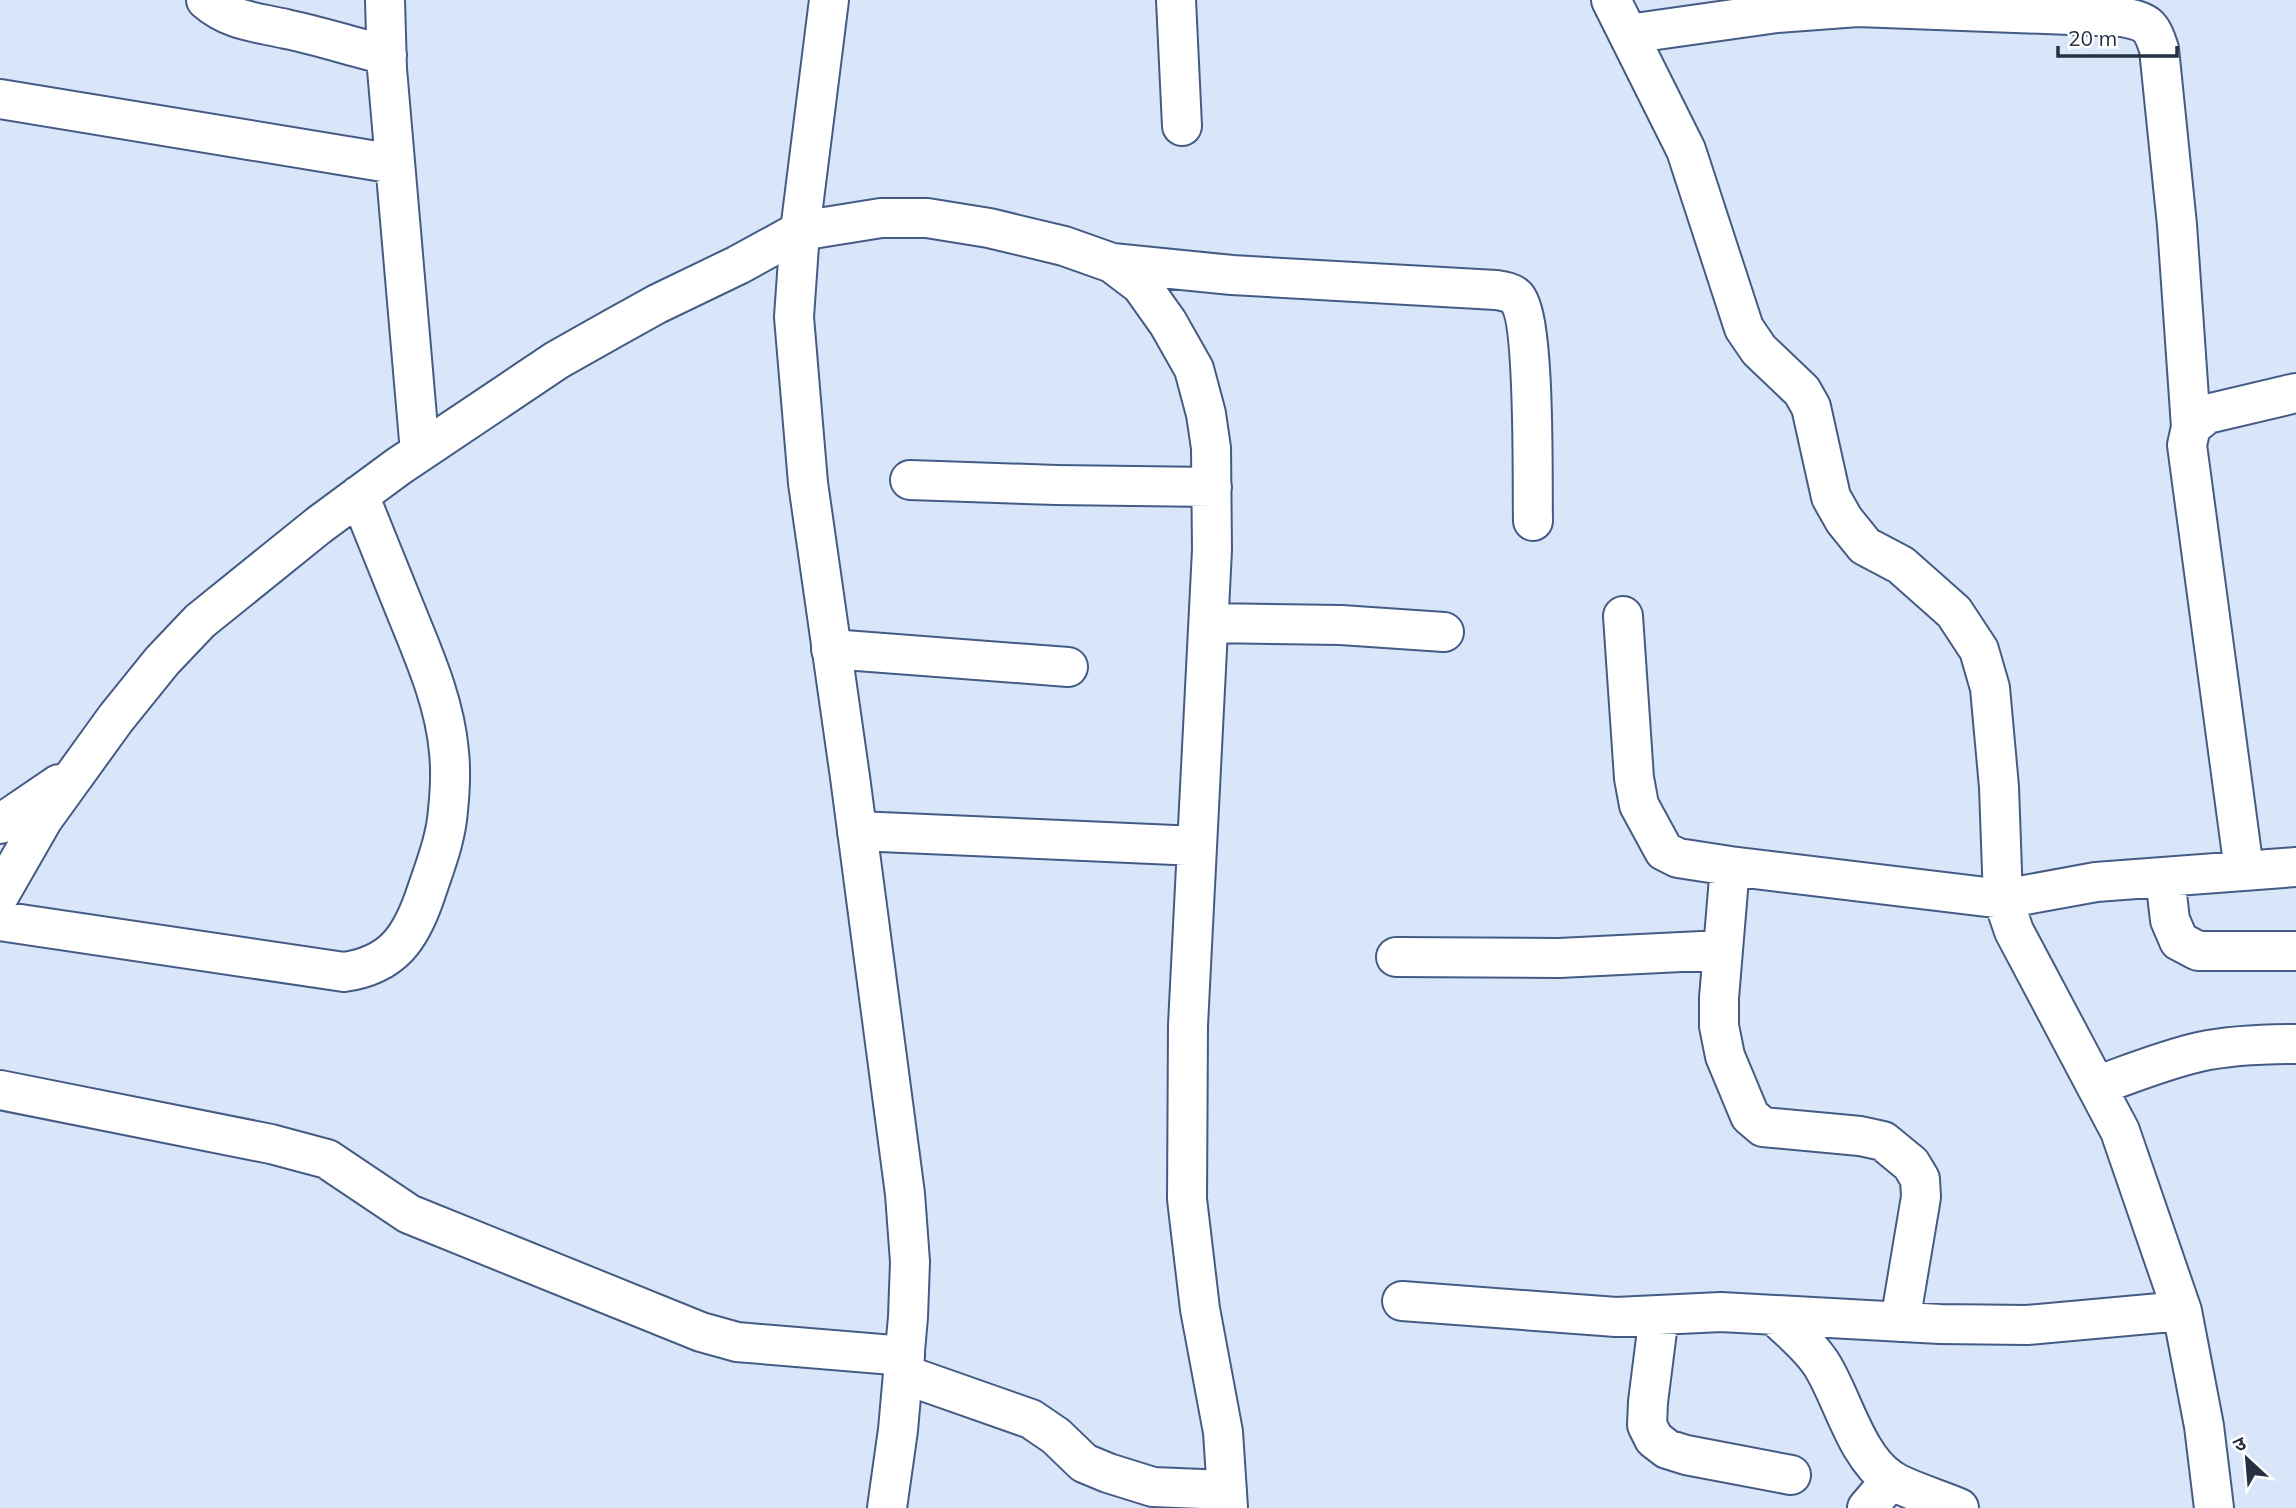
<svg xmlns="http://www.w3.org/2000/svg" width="2296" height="1508" viewBox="0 0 2296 1508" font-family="Mulish,'Noto Sans Devanagari',sans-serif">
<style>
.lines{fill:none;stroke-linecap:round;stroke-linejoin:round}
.street-casing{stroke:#445c85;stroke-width:42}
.secondary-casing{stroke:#445c85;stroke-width:42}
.street{stroke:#fff;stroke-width:38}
.secondary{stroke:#fff;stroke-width:38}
</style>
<rect width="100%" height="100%" fill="#d9e5f8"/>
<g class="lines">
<g class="street-casing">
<path id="street" d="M 206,0 C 230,21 256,22 286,29 C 320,36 353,47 387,55
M 385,0 L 387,69 L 420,452
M 1176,0 L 1182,126
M 1611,0 L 1686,150 L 1744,328 L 1759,350 L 1802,391 L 1811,407 L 1831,497 L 1844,520 L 1865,546 L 1901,565 L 1954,612 L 1979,650 L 1990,688 L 1999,787 L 2003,899 L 2014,931 L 2120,1131 L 2182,1311 L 2204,1426 L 2214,1508
M 1628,34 L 1777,13 L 1858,7 L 2122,17 C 2147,22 2151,24 2159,49 L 2177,225 L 2191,427
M 0,99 L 395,164
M 1112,263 L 1232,275 L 1496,290 C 1502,291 1511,292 1516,297 C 1536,318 1532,484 1533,521
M 910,480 L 1056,485 L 1212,487
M 1623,616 L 1634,778 L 1639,805 L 1664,851 L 1678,858 L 1730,866 L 2003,899 L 2096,882 L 2296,867
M 1209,623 L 1341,625 L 1444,632
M 831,649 L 1068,667
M 0,824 L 59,784
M 857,831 L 1197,846
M 1730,866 L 1719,998 L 1719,1026 L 1725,1056 L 1750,1116 L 1763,1127 L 1860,1136 L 1883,1141 L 1911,1164 L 1920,1179 L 1921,1197 L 1900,1322
M 2244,870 L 2187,445 L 2191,427 L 2207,414 L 2296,393
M 2165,877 L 2170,920 L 2179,941 L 2198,951 L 2296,951
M 0,894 L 43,819 L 116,718 L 162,661 L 200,621 L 319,525 L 399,466 L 557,360 L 612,329 L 657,304 L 738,265 L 800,231 L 881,218 L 927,218 L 989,228 L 1064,246 L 1112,263 L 1141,285 L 1168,323 L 1194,369 L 1206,414 L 1211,448 L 1212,550 L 1188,1025 L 1187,1199 L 1200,1309 L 1223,1432 L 1228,1508
M 0,921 L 344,972 C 393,965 411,938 426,893 C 435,866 446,839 448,810 C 450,791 451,771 449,752 C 445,704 425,658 407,614 C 391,574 375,535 359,495
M 1396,957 L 1559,958 L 1722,950
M 2096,1086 C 2130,1074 2164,1060 2199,1052 C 2231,1045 2263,1044 2296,1044
M 0,1090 L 271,1144 L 327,1159 L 409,1214 L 701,1332 L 737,1342 L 905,1356
M 1402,1301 L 1616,1317 L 1721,1312 L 1940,1324 L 2027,1325 L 2182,1311
M 1659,1315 L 1648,1402 L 1647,1425 L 1654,1439 L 1667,1449 L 1686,1455 L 1791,1475
M 1774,1315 C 1790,1330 1810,1346 1822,1365 C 1843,1399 1856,1456 1890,1479 C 1904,1489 1941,1500 1959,1508
M 903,1374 L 1031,1419 L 1056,1436 L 1084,1463 L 1108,1473 L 1153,1487 L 1227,1490
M 1867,1508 L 1891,1480"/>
</g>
<g class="secondary-casing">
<path id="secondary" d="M 829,0 L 800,231 L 794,317 L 808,483 L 850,777 L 905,1194 L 910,1262 L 908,1317 L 898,1430 L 887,1508"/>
</g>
<use href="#street" class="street"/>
<use href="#secondary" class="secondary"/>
</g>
<g transform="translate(2247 1459) rotate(334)" stroke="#ffffff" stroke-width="5" paint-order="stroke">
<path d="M0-5L12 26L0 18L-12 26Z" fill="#253042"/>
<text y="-10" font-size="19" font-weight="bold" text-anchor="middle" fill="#253042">उ</text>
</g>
<path d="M2058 46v10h119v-10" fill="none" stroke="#253042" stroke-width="3.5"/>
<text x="2068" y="46" font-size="21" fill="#253042" stroke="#ffffff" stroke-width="5" paint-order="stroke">20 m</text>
</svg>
